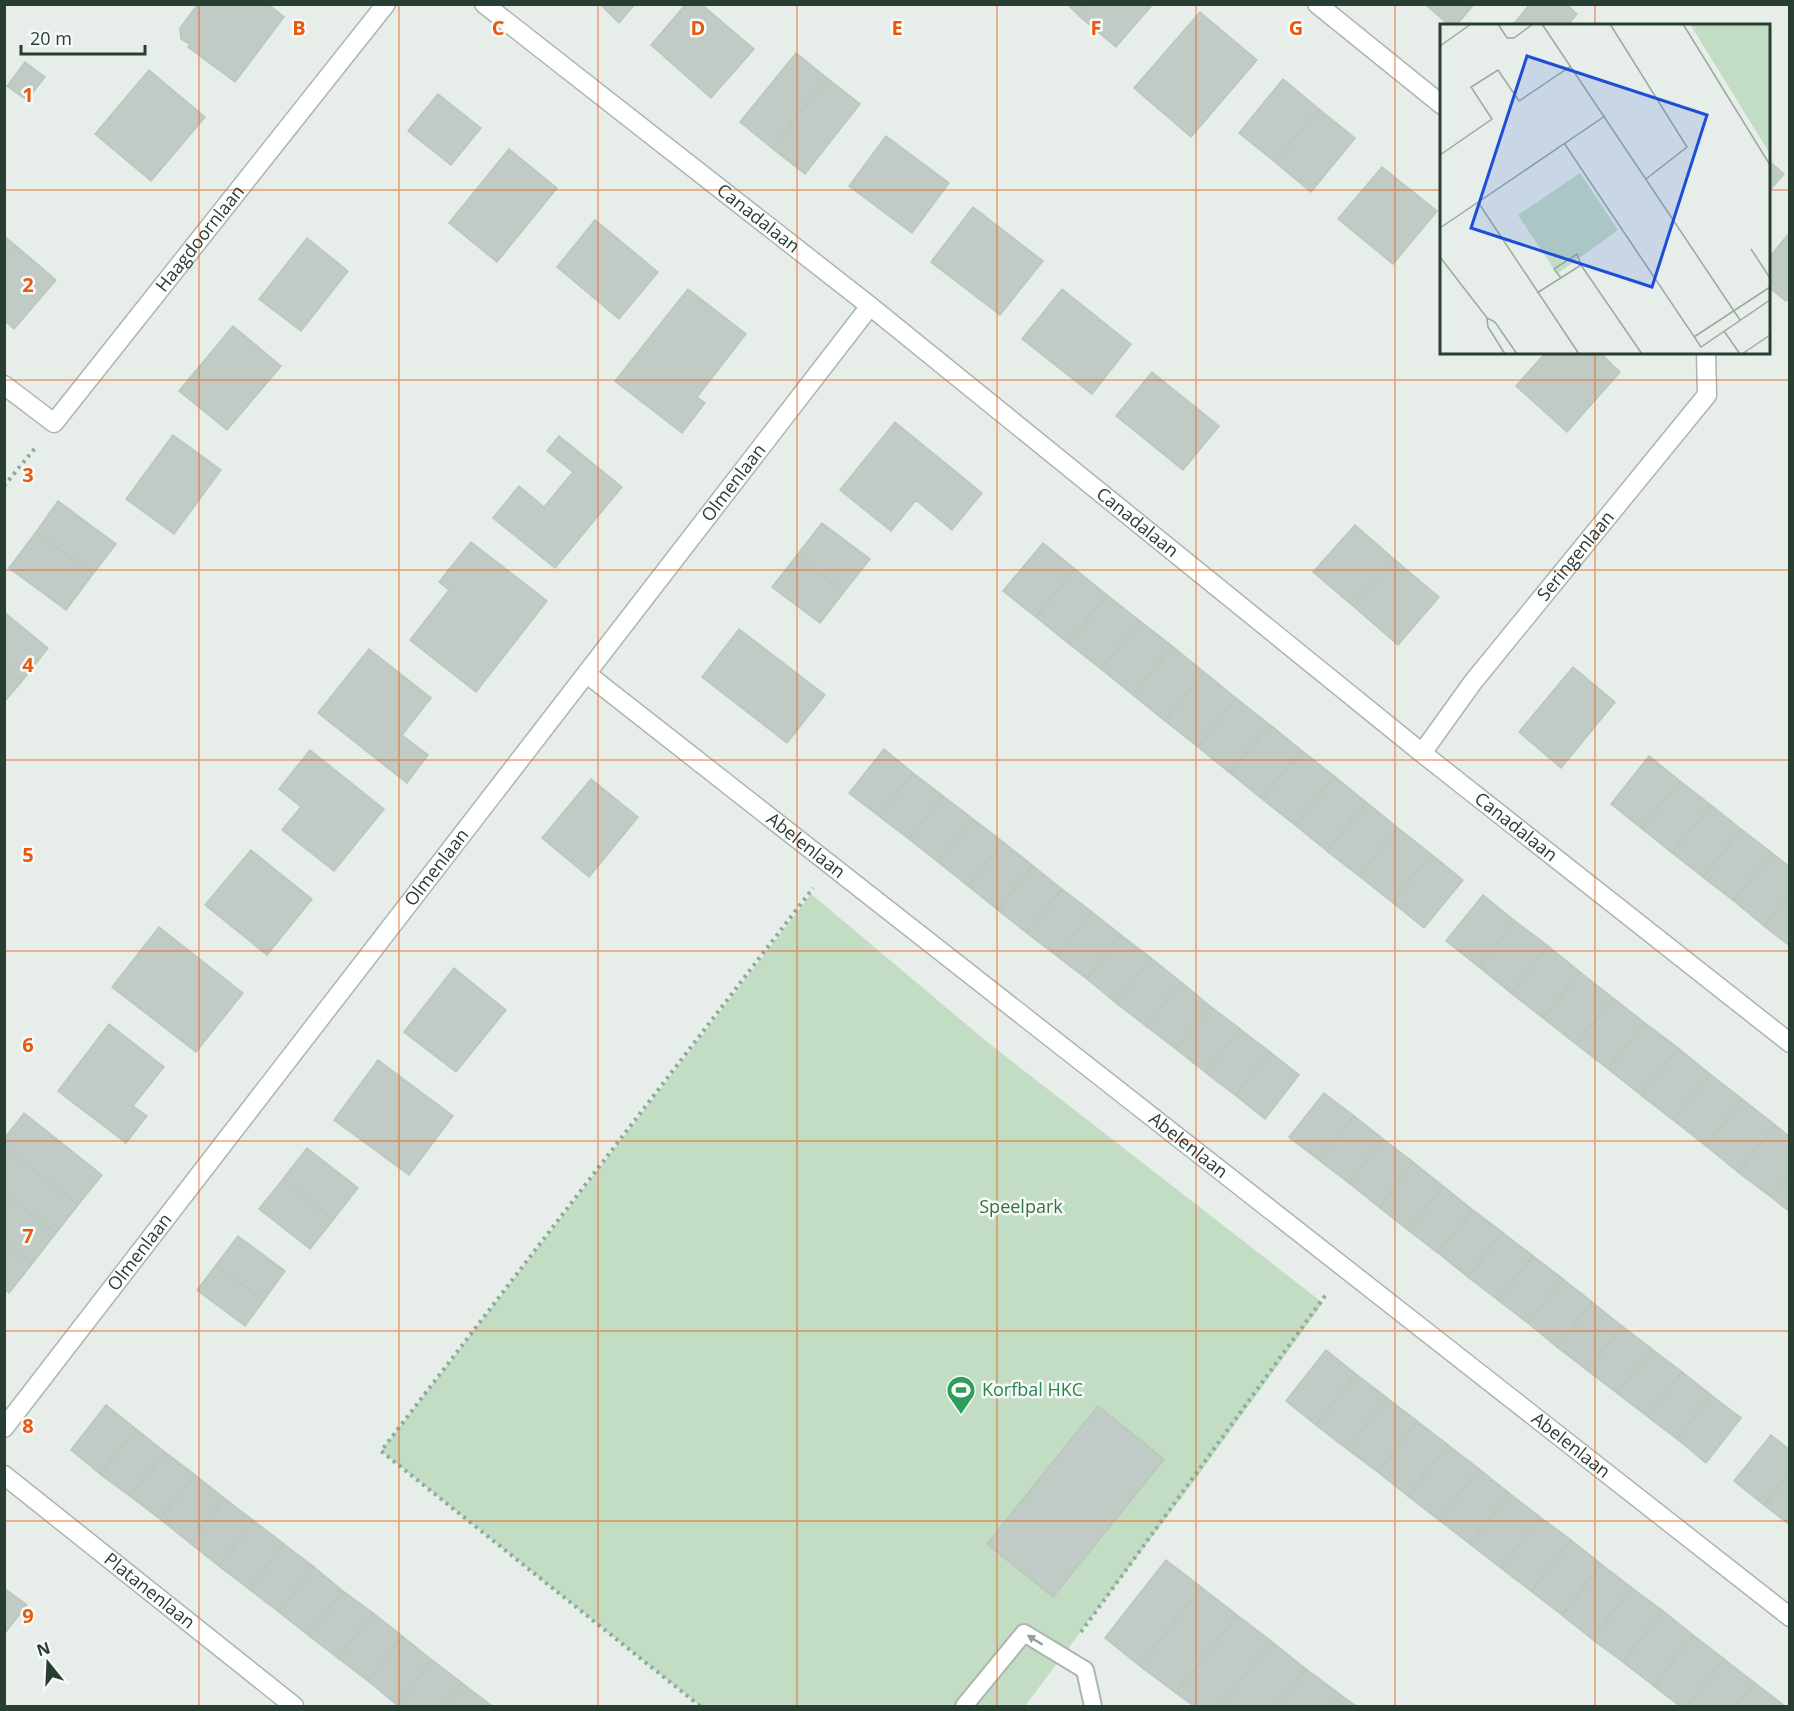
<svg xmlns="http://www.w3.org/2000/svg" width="1794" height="1711" viewBox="0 0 1794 1711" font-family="'Open Sans',sans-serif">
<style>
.green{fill:#c3dcc4}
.building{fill:#bfcbc4;stroke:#bac7be;stroke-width:1.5}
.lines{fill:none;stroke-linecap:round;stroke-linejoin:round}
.lane-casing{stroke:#aab6af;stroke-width:20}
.street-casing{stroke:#aab6af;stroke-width:21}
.path{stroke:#8bad9b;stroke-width:4;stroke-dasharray:3 4.5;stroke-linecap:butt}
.lane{stroke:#fff;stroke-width:16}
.street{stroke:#fff;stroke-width:18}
.oneway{fill:#949e99}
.grid{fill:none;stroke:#e8590c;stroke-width:1.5;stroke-opacity:0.55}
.labels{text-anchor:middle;stroke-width:5;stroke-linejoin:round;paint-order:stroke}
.street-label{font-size:18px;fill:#283e33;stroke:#f7faf8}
.park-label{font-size:18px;fill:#367040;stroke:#f7faf8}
.leisure-label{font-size:18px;fill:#27864d;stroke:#f7faf8;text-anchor:start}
.inset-road{fill:none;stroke:#9ba8a0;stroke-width:1.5}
.view{fill:#1d4ed8;fill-opacity:0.15;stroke:#1d4ed8;stroke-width:3}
.inset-edge{fill:none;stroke:#283e33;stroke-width:3}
.grid-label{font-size:20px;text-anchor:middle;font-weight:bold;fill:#e8590c;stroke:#f7faf8;stroke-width:5;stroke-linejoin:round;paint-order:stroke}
</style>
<rect width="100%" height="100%" fill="#e7eee9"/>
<path class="green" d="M 811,894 L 991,1045 L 1323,1303 L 1197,1477 L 1025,1706 L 700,1706 L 381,1451 Z"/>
<path class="building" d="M 198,4 L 268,4 L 284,17 L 235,82 L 188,47 L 190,44 L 181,39 L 180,28 Z
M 600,4 L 635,4 L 619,23 Z
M 686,4 L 701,4 L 754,49 L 711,98 L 651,45 Z
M 1067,4 L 1089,4 L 1079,16 Z
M 1089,4 L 1153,4 L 1116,47 L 1079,16 Z
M 1425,4 L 1474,4 L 1456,26 L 1450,26 Z
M 1530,4 L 1566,4 L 1577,14 L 1567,26 L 1512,26 Z
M 1200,12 L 1257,60 L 1191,137 L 1134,88 Z
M 796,53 L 827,78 L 772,148 L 740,122 Z
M 25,62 L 45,77 L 27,100 L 7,86 Z
M 149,70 L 205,117 L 151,181 L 95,134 Z
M 827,78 L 860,104 L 805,174 L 772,148 Z
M 1283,79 L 1319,109 L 1275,162 L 1239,133 Z
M 438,94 L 481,128 L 451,165 L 408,131 Z
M 1319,109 L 1355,138 L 1311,192 L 1275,162 Z
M 886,136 L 949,183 L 912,233 L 849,186 Z
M 509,149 L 557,188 L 497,262 L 449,223 Z
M 1768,160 L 1784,174 L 1768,192 Z
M 1382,167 L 1437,211 L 1393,264 L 1338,219 Z
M 973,207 L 1043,261 L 1000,315 L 931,262 Z
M 595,220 L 658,272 L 619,319 L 557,267 Z
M 1790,232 L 1790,297 L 1786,301 L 1768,287 L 1768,259 Z
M 4,236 L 15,245 L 4,256 Z
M 307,238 L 348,271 L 301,331 L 259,299 Z
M 15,245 L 56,280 L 14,329 L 4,320 L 4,256 Z
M 688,289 L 746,334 L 697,397 L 705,403 L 682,433 L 615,381 Z
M 1062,289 L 1131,344 L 1092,394 L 1022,339 Z
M 233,326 L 281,366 L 227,430 L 179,391 Z
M 1546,352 L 1599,352 L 1620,372 L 1567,432 L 1516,386 Z
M 1152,372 L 1219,426 L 1183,470 L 1116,416 Z
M 895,422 L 982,493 L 952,530 L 916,500 L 891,531 L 840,490 Z
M 173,435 L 221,470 L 174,534 L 126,499 Z
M 559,436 L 622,487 L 555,568 L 493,518 L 519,486 L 544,507 L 573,472 L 547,451 Z
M 58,501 L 116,544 L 93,574 L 36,532 Z
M 822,523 L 870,559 L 844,592 L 797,555 Z
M 1355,525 L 1394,559 L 1353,606 L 1313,572 Z
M 36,532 L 93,574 L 66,610 L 9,568 Z
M 471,542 L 547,601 L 476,692 L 410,640 L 449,590 L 439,582 Z
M 1043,543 L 1075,569 L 1036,617 L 1003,591 Z
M 797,555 L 844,592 L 820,623 L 772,587 Z
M 1394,559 L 1439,597 L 1398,645 L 1353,606 Z
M 1075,569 L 1107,595 L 1068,643 L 1036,617 Z
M 1107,595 L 1140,621 L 1101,669 L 1068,643 Z
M 4,612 L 48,648 L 22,681 L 4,667 Z
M 1140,621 L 1172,646 L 1133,695 L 1101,669 Z
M 739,629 L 825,695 L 787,743 L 702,677 Z
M 1172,646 L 1204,672 L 1165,721 L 1133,695 Z
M 369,649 L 431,698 L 402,735 L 428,755 L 407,783 L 318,713 Z
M 4,667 L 22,681 L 4,702 Z
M 1573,667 L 1615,702 L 1561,768 L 1519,732 Z
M 1204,672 L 1236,698 L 1198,747 L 1165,721 Z
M 1236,698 L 1269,724 L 1230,773 L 1198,747 Z
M 1269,724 L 1301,750 L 1262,799 L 1230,773 Z
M 884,749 L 913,773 L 879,816 L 849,793 Z
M 310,750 L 384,809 L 334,871 L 282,830 L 301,807 L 279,789 Z
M 1301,750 L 1334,776 L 1295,825 L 1262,799 Z
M 1649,756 L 1680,781 L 1641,828 L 1611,804 Z
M 913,773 L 943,796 L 909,839 L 879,816 Z
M 1334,776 L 1366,802 L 1327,851 L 1295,825 Z
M 591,779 L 638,817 L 589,877 L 542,838 Z
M 1680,781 L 1711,805 L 1672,853 L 1641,828 Z
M 943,796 L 973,819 L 938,862 L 909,839 Z
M 1366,802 L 1398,828 L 1359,876 L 1327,851 Z
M 1711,805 L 1741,829 L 1703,877 L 1672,853 Z
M 973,819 L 1003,842 L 968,886 L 938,862 Z
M 1398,828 L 1431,854 L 1392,902 L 1359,876 Z
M 1741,829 L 1772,853 L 1734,901 L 1703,877 Z
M 1003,842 L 1032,865 L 998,910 L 968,886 Z
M 251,850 L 312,899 L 267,955 L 205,905 Z
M 1772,853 L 1790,867 L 1790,894 L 1764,926 L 1734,901 Z
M 1431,854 L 1463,880 L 1424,928 L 1392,902 Z
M 1032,865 L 1062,889 L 1027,933 L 998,910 Z
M 1062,889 L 1092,912 L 1057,956 L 1027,933 Z
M 1790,894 L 1790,946 L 1764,926 Z
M 1483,895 L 1515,921 L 1479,967 L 1446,941 Z
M 1092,912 L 1121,935 L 1087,979 L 1057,956 Z
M 1515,921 L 1548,946 L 1511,993 L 1479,967 Z
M 159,927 L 243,993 L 196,1052 L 112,987 Z
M 1121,935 L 1151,958 L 1116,1003 L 1087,979 Z
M 1548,946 L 1580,972 L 1543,1018 L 1511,993 Z
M 1151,958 L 1181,982 L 1146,1026 L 1116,1003 Z
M 454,968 L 506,1010 L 456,1072 L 404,1032 Z
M 1580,972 L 1613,998 L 1576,1044 L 1543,1018 Z
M 1181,982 L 1210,1006 L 1176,1049 L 1146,1026 Z
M 1613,998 L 1645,1023 L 1608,1069 L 1576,1044 Z
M 1210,1006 L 1240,1029 L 1205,1072 L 1176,1049 Z
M 1645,1023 L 1678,1048 L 1641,1095 L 1608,1069 Z
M 109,1024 L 164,1067 L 133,1106 L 147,1116 L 126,1143 L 58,1091 Z
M 1240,1029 L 1270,1052 L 1235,1095 L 1205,1072 Z
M 1678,1048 L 1710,1074 L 1673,1120 L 1641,1095 Z
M 1270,1052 L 1299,1075 L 1265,1119 L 1235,1095 Z
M 378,1060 L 453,1116 L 409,1175 L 334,1120 Z
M 1710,1074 L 1742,1099 L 1706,1146 L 1673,1120 Z
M 1324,1093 L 1354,1116 L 1319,1160 L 1289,1137 Z
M 1742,1099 L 1775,1125 L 1738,1172 L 1706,1146 Z
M 24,1113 L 102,1175 L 78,1205 L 4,1146 L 4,1139 Z
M 1354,1116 L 1383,1139 L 1349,1183 L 1319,1160 Z
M 1775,1125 L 1790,1137 L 1790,1173 L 1771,1197 L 1738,1172 Z
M 1383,1139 L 1413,1162 L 1379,1207 L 1349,1183 Z
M 4,1146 L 78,1205 L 56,1233 L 4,1193 Z
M 307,1148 L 358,1188 L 333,1220 L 283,1179 Z
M 1413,1162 L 1443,1186 L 1408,1230 L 1379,1207 Z
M 1790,1173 L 1790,1212 L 1771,1197 Z
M 283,1179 L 333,1220 L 310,1249 L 259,1209 Z
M 1443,1186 L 1473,1210 L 1438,1253 L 1408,1230 Z
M 4,1193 L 56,1233 L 32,1264 L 4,1243 Z
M 1473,1210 L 1502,1232 L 1468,1277 L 1438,1253 Z
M 1502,1232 L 1533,1256 L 1498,1300 L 1468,1277 Z
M 238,1236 L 285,1271 L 264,1300 L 216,1265 Z
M 4,1243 L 32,1264 L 9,1293 L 4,1289 Z
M 1533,1256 L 1563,1279 L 1528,1323 L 1498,1300 Z
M 216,1265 L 264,1300 L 245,1326 L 197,1290 Z
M 1563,1279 L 1592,1302 L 1557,1347 L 1528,1323 Z
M 1592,1302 L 1622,1326 L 1587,1370 L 1557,1347 Z
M 1622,1326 L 1652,1349 L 1617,1393 L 1587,1370 Z
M 1652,1349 L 1682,1372 L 1647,1416 L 1617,1393 Z
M 1326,1350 L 1356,1374 L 1316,1425 L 1286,1401 Z
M 1682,1372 L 1711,1395 L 1677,1439 L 1647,1416 Z
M 1356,1374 L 1387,1398 L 1347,1449 L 1316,1425 Z
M 1711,1395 L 1741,1418 L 1706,1463 L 1677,1439 Z
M 1387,1398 L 1417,1421 L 1378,1472 L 1347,1449 Z
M 106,1405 L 136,1429 L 100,1474 L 71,1450 Z
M 1098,1406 L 1164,1459 L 1053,1597 L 987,1544 Z
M 1417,1421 L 1448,1445 L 1408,1496 L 1378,1472 Z
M 136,1429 L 165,1452 L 130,1496 L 100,1474 Z
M 1771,1435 L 1790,1450 L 1790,1473 L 1764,1505 L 1734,1481 Z
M 1448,1445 L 1479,1469 L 1439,1520 L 1408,1496 Z
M 165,1452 L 195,1475 L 160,1519 L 130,1496 Z
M 1479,1469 L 1509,1493 L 1470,1544 L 1439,1520 Z
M 1790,1473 L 1790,1525 L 1764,1505 Z
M 195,1475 L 224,1498 L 190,1543 L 160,1519 Z
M 1509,1493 L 1540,1517 L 1501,1568 L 1470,1544 Z
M 224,1498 L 254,1521 L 219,1566 L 190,1543 Z
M 1540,1517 L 1571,1540 L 1531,1591 L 1501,1568 Z
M 254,1521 L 284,1544 L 249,1589 L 219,1566 Z
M 1571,1540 L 1601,1564 L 1562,1615 L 1531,1591 Z
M 284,1544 L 314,1567 L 279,1612 L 249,1589 Z
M 1166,1560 L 1201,1587 L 1140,1666 L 1105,1638 Z
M 1601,1564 L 1632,1588 L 1592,1639 L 1562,1615 Z
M 314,1567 L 343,1591 L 308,1635 L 279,1612 Z
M 1201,1587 L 1237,1615 L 1176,1693 L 1140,1666 Z
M 4,1588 L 27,1605 L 4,1634 Z
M 1632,1588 L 1663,1611 L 1623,1662 L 1592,1639 Z
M 343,1591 L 373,1613 L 338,1658 L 308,1635 Z
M 1663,1611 L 1693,1635 L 1654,1686 L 1623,1662 Z
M 373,1613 L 402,1636 L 368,1681 L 338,1658 Z
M 1237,1615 L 1271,1641 L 1221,1706 L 1194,1706 L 1176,1693 Z
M 1693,1635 L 1724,1659 L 1687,1706 L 1680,1706 L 1654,1686 Z
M 402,1636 L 432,1660 L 397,1705 L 368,1681 Z
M 1271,1641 L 1306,1669 L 1277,1706 L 1221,1706 Z
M 1724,1659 L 1755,1683 L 1736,1706 L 1687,1706 Z
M 432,1660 L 462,1683 L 444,1706 L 400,1706 L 397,1705 Z
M 1306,1669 L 1341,1695 L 1333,1706 L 1277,1706 Z
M 462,1683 L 492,1706 L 444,1706 Z
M 1755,1683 L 1785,1706 L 1736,1706 Z
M 1341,1695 L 1356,1706 L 1333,1706 Z"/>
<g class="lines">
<g class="lane-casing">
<path id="lane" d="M 964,1706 L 1024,1633 L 1085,1670 L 1093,1706"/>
</g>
<g class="street-casing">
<g id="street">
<path id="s1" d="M 484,4 L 870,306 L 1422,753 L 1790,1043"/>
<path d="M 1317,4 L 1442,105"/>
<path id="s2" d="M 4,385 L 54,423 L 386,4"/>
<path id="s3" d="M 587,674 L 1790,1617"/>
<path id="s4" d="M 1422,753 L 1473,682 L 1707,395 L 1706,352"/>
<path id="s5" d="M 4,1428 L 870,306"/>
<path id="s6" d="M 4,1475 L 294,1706"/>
</g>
</g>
<path class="path" d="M 4,486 L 36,447
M 1081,1632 L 1327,1293
M 700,1706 L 381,1451 L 813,888"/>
<use href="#lane" class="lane"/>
<use href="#street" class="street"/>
</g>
<defs><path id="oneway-solid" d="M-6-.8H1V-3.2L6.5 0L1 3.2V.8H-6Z" transform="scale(1.5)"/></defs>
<use class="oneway" href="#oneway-solid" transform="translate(1035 1640) rotate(-148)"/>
<path class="grid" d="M 199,4 L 199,1706M 399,4 L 399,1706M 598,4 L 598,1706M 797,4 L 797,1706M 997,4 L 997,1706M 1196,4 L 1196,1706M 1395,4 L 1395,1706M 1595,4 L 1595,26M 4,190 L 1442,190M 1768,190 L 1790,190M 1595,352 L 1595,1706M 4,380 L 1790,380M 4,570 L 1790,570M 4,760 L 1790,760M 4,951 L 1790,951M 4,1141 L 1790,1141M 4,1331 L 1790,1331M 4,1521 L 1790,1521"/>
<defs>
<g id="stadium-pin" transform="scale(1.5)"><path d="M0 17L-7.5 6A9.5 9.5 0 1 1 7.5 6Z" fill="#2e9e5b" stroke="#f7faf8"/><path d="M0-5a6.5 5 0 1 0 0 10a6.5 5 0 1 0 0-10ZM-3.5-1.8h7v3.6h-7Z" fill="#fff"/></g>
</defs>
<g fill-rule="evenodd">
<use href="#stadium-pin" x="961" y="1390"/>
</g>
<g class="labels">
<g class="street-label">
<text dy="6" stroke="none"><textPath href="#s1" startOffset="348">Canadalaan</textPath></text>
<text dy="6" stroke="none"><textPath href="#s2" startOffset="298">Haagdoornlaan</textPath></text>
<text dy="6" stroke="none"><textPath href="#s5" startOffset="1194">Olmenlaan</textPath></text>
<text dy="6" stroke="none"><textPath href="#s1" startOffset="834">Canadalaan</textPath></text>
<text dy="6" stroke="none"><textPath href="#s4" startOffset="250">Seringenlaan</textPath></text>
<text dy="6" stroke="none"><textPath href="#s1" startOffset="1320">Canadalaan</textPath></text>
<text dy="6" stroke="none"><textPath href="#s3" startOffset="278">Abelenlaan</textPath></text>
<text dy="6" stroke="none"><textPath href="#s5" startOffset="708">Olmenlaan</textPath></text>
<text dy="6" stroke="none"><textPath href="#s3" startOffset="764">Abelenlaan</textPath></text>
<text dy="6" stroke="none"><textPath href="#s5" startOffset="222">Olmenlaan</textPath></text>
<text dy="6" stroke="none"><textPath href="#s3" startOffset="1250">Abelenlaan</textPath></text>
<text dy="6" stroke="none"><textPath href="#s6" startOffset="186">Platanenlaan</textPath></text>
</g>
<g class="park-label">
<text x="1021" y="1213">Speelpark</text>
</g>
<g class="leisure-label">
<text x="982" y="1396">Korfbal HKC</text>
</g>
</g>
<g transform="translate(1440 24)">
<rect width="330" height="330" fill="#e7eee9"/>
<path d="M 250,0 L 330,0 L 330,130 ZM 140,149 L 178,206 L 117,250 L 78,191 Z" fill="#c3dcc4"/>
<path class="inset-road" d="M 58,0 L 67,14 L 74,14 L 93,0M 102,0 L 300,296M 170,0 L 247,123 L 206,155M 243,0 L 330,141M 0,22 L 31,0M 124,119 L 261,323 L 330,276M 0,131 L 52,95 L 31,63 L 58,46 L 79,77 L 131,42M 38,178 L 139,330M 0,204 L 165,92M 311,225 L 330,254M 0,233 L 47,294 L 55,298 L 77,330M 121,254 L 114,245 L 137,230 L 141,241M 97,269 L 141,241 L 202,330M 47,294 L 48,303 L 65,330M 284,307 L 300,330M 254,313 L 330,263M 302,330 L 330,311"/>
<path class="view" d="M 87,32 L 267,91 L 212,263 L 31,204 Z"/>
<rect width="330" height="330" class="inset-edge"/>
</g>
<g class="grid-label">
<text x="299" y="35">B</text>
<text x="498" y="35">C</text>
<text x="698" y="35">D</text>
<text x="897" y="35">E</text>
<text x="1096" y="35">F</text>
<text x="1296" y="35">G</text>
<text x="28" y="102">1</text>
<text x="28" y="292">2</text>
<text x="28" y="482">3</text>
<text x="28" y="672">4</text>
<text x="28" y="862">5</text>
<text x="28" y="1052">6</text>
<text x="28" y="1243">7</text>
<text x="28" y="1433">8</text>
<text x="28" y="1623">9</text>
</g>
<rect width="1794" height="1711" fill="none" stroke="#283e33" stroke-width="12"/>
<g transform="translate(48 1663) rotate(342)" stroke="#f7faf8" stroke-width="4.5" paint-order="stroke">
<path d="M0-4.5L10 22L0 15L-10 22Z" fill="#283e33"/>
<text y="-9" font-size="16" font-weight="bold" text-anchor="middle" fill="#283e33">N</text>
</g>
<path d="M21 45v9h124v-9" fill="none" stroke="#283e33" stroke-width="3"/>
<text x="30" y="45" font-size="18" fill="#283e33" stroke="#f7faf8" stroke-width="4.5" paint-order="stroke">20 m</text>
</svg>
